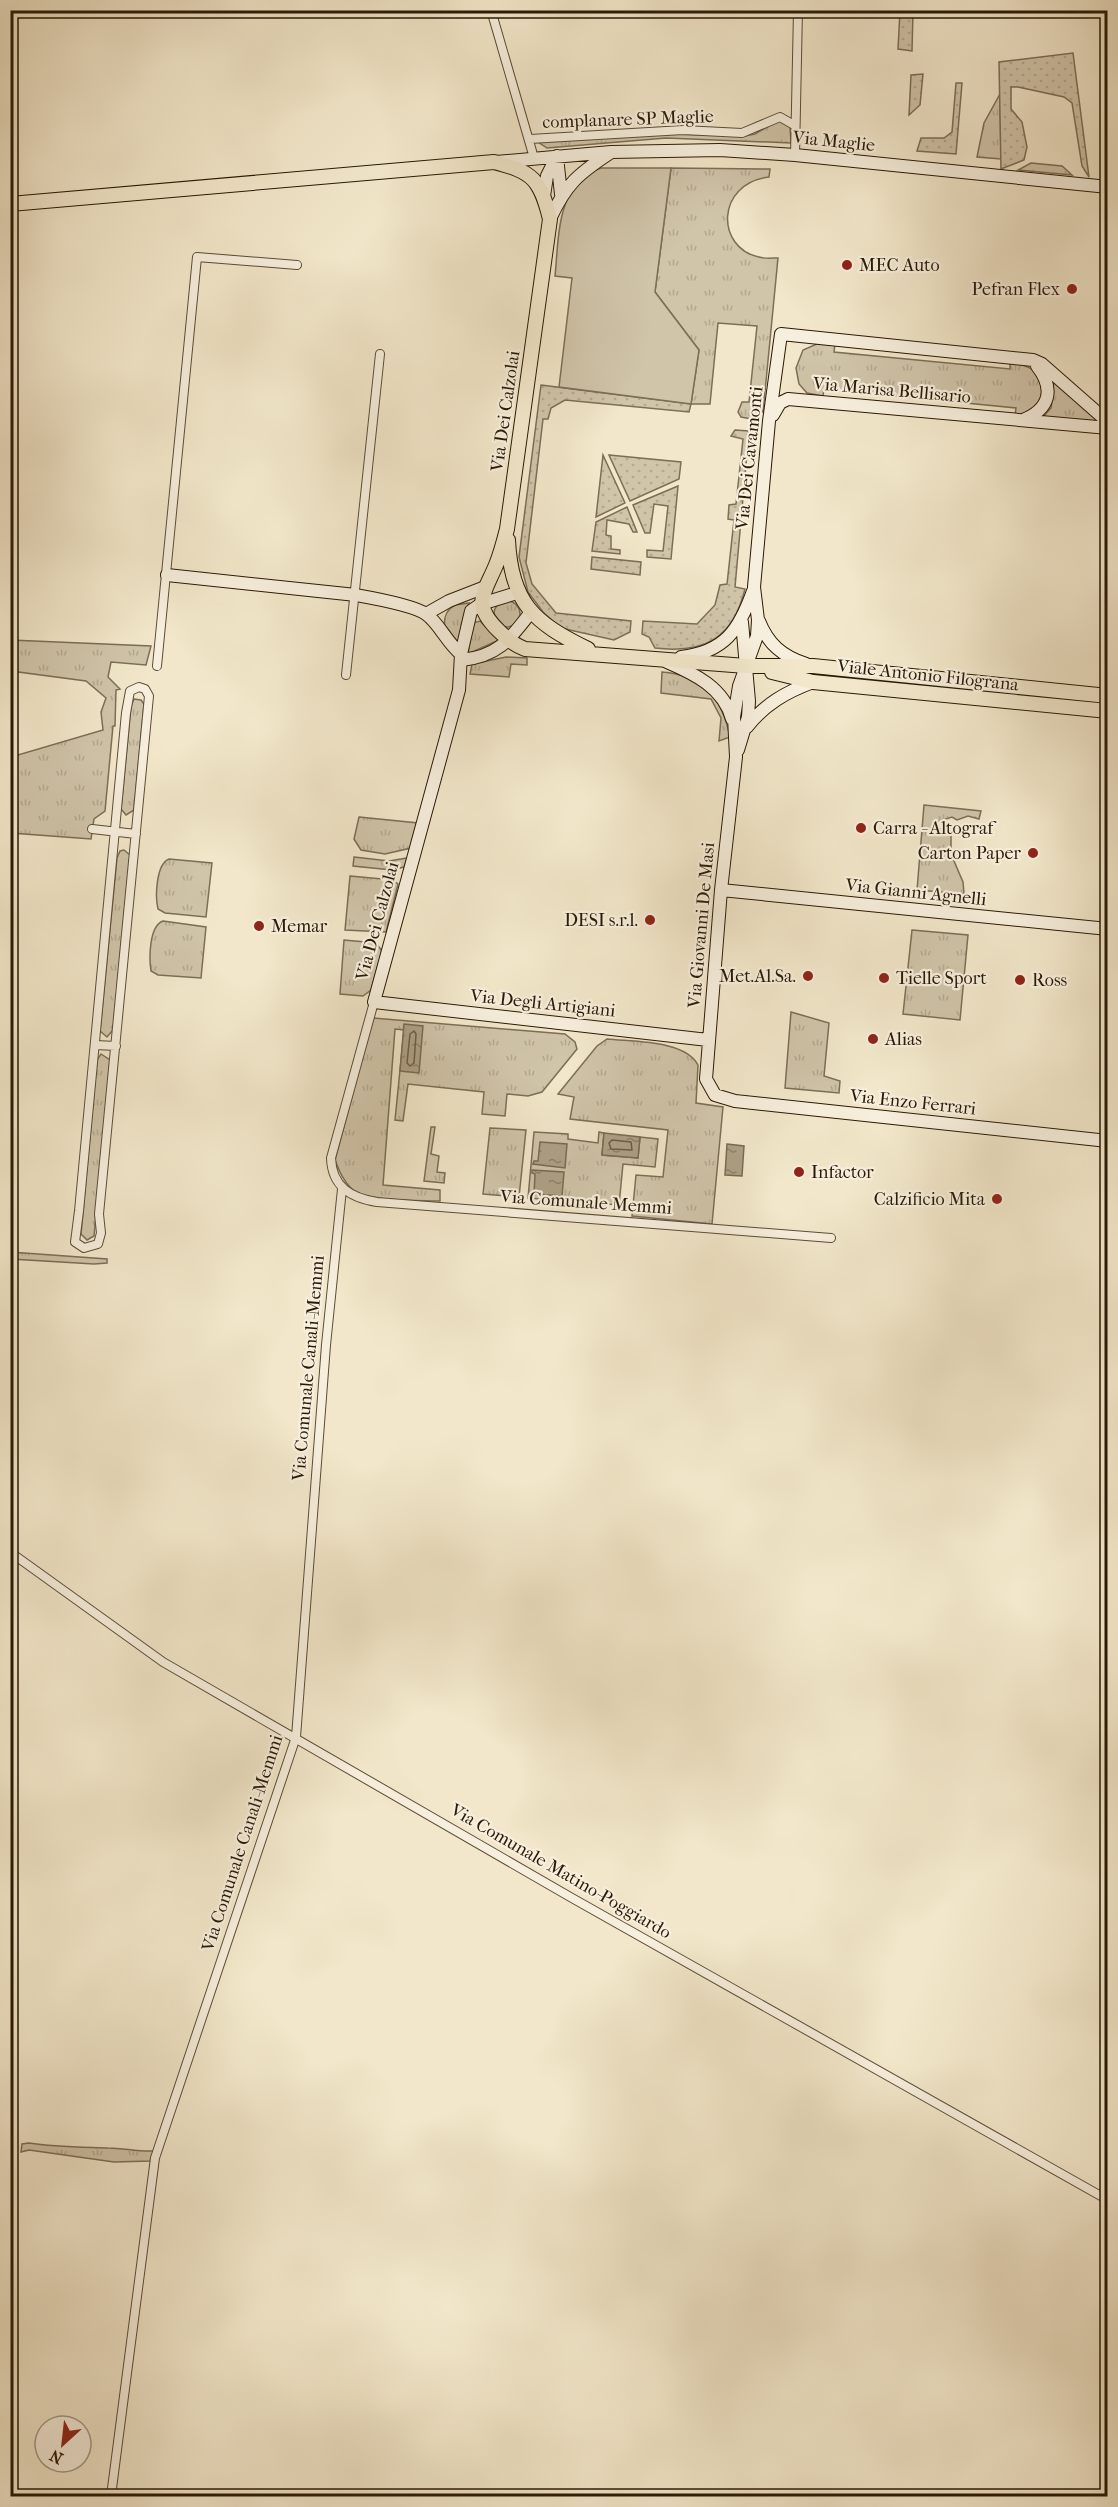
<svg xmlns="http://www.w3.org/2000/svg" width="1118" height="2507" viewBox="0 0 1118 2507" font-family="'IM FELL French Canon',serif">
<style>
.grass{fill:url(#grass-tufts);stroke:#7c6e57;stroke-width:1.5}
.garden{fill:url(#garden-dots);stroke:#7c6e57;stroke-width:1.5}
.pitch{fill:#d0c4a9;stroke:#7c6e57;stroke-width:1.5}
.water{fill:url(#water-ripples);stroke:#796b53;stroke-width:1.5}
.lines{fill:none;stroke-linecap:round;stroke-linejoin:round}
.shore{stroke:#6c5d46;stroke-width:1.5}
.street-casing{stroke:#5b4c36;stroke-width:10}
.secondary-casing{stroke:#291905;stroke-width:14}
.primary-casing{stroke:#291905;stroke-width:16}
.street{stroke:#f7efdd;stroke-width:8}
.secondary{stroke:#f7efdd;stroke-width:12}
.primary{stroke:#f2e7ca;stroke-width:14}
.poi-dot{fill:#8f2418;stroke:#f7efdd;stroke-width:2}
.labels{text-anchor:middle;stroke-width:4.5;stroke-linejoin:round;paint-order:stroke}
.street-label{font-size:18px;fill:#291905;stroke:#f7efdd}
.poi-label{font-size:18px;fill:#291905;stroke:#f7efdd;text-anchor:start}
</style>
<defs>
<pattern id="grass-tufts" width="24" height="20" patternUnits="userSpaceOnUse" patternTransform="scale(1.5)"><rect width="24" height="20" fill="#d0c4a9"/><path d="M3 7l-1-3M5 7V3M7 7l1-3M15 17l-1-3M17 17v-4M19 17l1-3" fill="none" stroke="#b3a890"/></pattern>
<pattern id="garden-dots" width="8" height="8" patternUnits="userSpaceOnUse" patternTransform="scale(1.5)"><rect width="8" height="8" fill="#d0c4a9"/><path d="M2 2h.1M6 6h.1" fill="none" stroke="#b3a890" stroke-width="1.8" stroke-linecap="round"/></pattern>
<pattern id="water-ripples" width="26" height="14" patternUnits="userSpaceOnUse" patternTransform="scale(1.5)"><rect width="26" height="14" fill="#aea187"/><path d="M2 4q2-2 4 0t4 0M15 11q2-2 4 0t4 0" fill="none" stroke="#8e826c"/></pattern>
</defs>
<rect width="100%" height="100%" fill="#f2e7ca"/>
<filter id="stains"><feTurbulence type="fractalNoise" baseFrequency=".00333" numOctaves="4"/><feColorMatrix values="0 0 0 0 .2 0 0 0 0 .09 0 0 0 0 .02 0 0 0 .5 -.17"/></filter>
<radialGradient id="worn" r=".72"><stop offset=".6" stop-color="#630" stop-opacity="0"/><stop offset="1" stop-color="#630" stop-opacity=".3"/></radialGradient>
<path class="grass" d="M 1000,94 L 1001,159 L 977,157 L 984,123 Z
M 779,120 L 790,127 L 791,143 L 666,138 L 547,148 L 538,142 L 671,134 L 745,136 L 755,134 Z
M 1031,163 L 1062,166 L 1072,175 L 1018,170 Z
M 671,168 L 770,169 L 769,177 C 715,184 716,248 759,257 C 765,259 772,258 778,258 L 763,412 L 752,412 L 752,419 L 741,417 L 738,412 L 742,402 L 749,402 L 757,326 L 718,323 L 710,404 L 691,404 L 699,350 L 655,292 Z
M 819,343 L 835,344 L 834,352 L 1010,369 L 1010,362 C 1036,367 1039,371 1043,396 L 1031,412 L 1015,416 L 1016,408 L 824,389 L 823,396 L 807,393 L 799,384 L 796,368 L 803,350 Z
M 1054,381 L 1098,419 L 1098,422 L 1043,417 L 1051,408 Z
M494 614a13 13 0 1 1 26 0a13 13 0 1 1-26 0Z
M 469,603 L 463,619 L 459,643 C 442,636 439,614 455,605 Z
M 480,621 L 499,640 L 468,654 L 473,623 Z
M 10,640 L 151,646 L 146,665 L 111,662 L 108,677 L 120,689 L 116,690 L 115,726 L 113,726 L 105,811 L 94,819 L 91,839 L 11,833 L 11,757 L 103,730 L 101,712 L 106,698 L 86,681 L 11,671 Z
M 506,657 L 527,658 L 527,665 L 511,664 L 509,677 L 470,674 L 472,664 Z
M 662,672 C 703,675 722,698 730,737 L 719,741 L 721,718 L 711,699 L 661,693 Z
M 134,699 L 141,700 L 144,704 L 134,810 L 126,815 L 121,809 L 131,706 Z
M 924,805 L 981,811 L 979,819 L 968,816 L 957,820 L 952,817 L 933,823 L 932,826 L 951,832 L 951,854 L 963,882 L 964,894 L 917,890 Z
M 359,817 L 418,823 L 411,848 L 385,854 L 361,850 L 354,839 Z
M 124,850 L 130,855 L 113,1030 L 107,1037 L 100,1031 L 117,858 L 120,851 Z
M 354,857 L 389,861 L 407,858 L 404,867 L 392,870 L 353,866 Z
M 169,859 L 212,863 L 206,917 L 165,913 L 158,909 C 155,897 156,864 169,859 Z
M 350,876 L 393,880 L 398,884 L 386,932 L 345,930 Z
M 163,921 L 206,927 L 201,978 L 158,975 L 151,971 C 149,958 149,926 163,921 Z
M 912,930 L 968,935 L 960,1020 L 903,1014 Z
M 344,940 L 376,943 L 382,951 L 371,990 L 363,996 L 340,994 Z
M 791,1012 L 829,1023 L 824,1076 L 840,1081 L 839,1093 L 785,1088 Z
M 373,1018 L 565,1034 L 575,1042 L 577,1049 L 542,1092 L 528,1096 L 507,1094 L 505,1116 L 482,1114 L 484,1092 L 408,1084 L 403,1121 L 395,1120 L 404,1030 L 395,1029 L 383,1185 L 440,1190 L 440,1201 C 419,1200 367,1202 352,1189 C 343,1181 339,1170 335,1160 Z
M 607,1039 C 633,1042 685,1040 698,1065 L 696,1103 L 723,1107 L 712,1224 L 632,1216 L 636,1175 L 663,1177 L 668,1130 L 570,1119 L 574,1097 L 558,1094 L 597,1046 Z
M 101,1054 L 110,1060 L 94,1236 L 87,1240 L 81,1234 L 97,1060 Z
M 431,1127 L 435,1127 L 431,1154 L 439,1156 L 437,1172 L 445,1173 L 444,1183 L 424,1181 Z
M 490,1128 L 526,1130 L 519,1197 L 483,1194 Z
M 534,1132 L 568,1134 L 568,1139 L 598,1143 L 599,1132 L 604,1133 L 602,1155 L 638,1158 L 640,1137 L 658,1139 L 655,1167 L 623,1164 L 619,1205 L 528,1198 Z
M 10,1252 L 107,1259 L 107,1263 L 94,1264 L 11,1259 Z
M 29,2143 C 55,2147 81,2147 108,2148 C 124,2148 138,2152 154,2151 L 150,2161 L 114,2162 L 29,2150 L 21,2152 L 22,2144 Z"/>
<path class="garden" d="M 900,11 L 913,11 L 912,51 L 898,49 Z
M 1073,53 L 1089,177 L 1082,166 L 1072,103 L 1064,97 L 1018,87 L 1011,87 L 1011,109 L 1022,122 L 1027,147 L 1024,160 L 1001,169 L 999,62 Z
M 923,74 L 920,105 L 909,115 L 911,75 Z
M 956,83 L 962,83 L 956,154 L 917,151 L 921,138 L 944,138 L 952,132 Z
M 541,385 L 691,404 L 689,412 L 565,400 L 551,408 L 548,419 L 543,419 L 526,563 L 532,584 L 556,613 L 631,621 L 630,632 L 614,640 L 561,628 L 543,612 L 528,592 L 519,557 Z
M 735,430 L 749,431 L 735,587 L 745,589 C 733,638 705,654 655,648 L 649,637 L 642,634 L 643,621 L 697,624 L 715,605 L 720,585 L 727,584 L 734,520 L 728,519 L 729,505 L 736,504 L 743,439 L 731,436 Z
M 603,455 L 625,503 L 596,517 Z
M 609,455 L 681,462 L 679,479 L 630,501 Z
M 678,486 L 671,559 L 647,557 L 647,550 L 663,551 L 668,506 L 654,504 L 650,533 L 645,533 L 633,505 Z
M 627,507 L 637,532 L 633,532 L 629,524 L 607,520 L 606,535 L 611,536 L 611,549 L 620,550 L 620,554 L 592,551 L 596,522 Z
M 592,557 L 641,562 L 640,575 L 591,569 Z"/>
<path class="pitch" d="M 601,168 L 671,168 L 655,292 L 699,350 L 691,404 L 559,387 L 572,278 L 555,276 C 559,238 556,182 601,168 Z"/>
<path class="water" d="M 404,1024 L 423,1026 L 419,1073 L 400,1071 Z
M 604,1133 L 640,1137 L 638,1158 L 602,1155 Z
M 540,1142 L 567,1144 L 565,1168 L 533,1164 L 534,1161 L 538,1161 Z
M 727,1144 L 744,1146 L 742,1176 L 725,1175 Z
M 532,1170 L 564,1172 L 562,1196 L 534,1194 L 535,1174 L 532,1173 Z"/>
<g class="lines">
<path class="shore" d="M 414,1031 L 416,1034 L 414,1063 L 410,1066 L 407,1063 L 410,1034 Z
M 612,1140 L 631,1142 L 632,1150 L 611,1149 L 609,1143 Z"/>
<g class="street-casing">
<path id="street" d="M 491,10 L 534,158
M 530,139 L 683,130 L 742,133 L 780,117 L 794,125
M 795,155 L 798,10
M 157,666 L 197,257 L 297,265
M 346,675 L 380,354
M 139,687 L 145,689 L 149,696 L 99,1214 L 101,1233 L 98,1244 L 84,1248 L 75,1242 L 79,1211 L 126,713 L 130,691 Z
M 92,829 L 136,834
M 374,1002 L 331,1158 C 332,1187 351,1198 377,1202 L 831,1238
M 95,1045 L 116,1046
M 10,1552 L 163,1662 L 572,1898 L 1108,2200
M 111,2496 L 155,2158 L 296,1737 L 326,1345 L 342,1189"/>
</g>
<g class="secondary-casing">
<path id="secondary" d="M 557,157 L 561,194
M 496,162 L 611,152 L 720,150 L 795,155 L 1108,187
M 544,196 L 547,176 L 557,156
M 550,219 C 566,184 578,174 610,153
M 773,415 L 780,403 L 788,399 L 1108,428
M 1023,420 C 1050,409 1055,389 1037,366
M 1108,422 L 1042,364 L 1033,360 L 781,334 L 769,421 L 754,587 L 758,620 L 757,636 L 739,686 L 734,717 L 736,757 L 721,890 L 706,1079 L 715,1095 L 735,1101 L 1108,1141
M 167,575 L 356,595 C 373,598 413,605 426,614 C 439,623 447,643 461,654
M 517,593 L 481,604 L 471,611 L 461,654 L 459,690 L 374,1002 L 708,1040
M 426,614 L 449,601 L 485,587
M 759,621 C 768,644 782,656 806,664
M 681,657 C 725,652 739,630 753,591
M 462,660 C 499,656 510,639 531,612
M 667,662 C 695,674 724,688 732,719
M 747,727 C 765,704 786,692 813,682
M 738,750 L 748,717 L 749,701 L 742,622
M 721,890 L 1108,929"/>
</g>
<g class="primary-casing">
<path id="primary" d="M 10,204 L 494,162 C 533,172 540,179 550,219 L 507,529 C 504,541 501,553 496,565 C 484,594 471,604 499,631 C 507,639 514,645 525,649 L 746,666 L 813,666 L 1108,696
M 508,540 C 511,603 534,623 588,649
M 772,672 L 813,682 L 1108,711"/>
</g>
<use href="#street" class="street"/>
<use href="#secondary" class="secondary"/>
<use href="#primary" class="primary"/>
</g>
<g class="poi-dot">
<circle cx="847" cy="265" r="6"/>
<circle cx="1072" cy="289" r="6"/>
<circle cx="861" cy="828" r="6"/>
<circle cx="1033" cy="853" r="6"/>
<circle cx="650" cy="920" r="6"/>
<circle cx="259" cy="926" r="6"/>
<circle cx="808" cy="976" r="6"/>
<circle cx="884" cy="978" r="6"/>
<circle cx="1020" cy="980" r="6"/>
<circle cx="873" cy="1039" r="6"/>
<circle cx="799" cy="1172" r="6"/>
<circle cx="997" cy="1199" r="6"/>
</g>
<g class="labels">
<g class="street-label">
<text transform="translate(628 119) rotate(-2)" y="6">complanare SP Maglie</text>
<text transform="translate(834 141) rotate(6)" y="6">Via Maglie</text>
<text transform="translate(892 390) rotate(5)" y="6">Via Marisa Bellisario</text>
<text transform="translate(505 411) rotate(-82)" y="6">Via Dei Calzolai</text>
<text transform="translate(749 458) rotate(-84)" y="6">Via Dei Cavamonti</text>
<text transform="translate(928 675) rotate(6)" y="6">Viale Antonio Filograna</text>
<text transform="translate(916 892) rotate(6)" y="6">Via Gianni Agnelli</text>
<text transform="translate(377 921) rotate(-75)" y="6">Via Dei Calzolai</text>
<text transform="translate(701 925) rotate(-85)" y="6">Via Giovanni De Masi</text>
<text transform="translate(543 1003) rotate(6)" y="6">Via Degli Artigiani</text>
<text transform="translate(913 1102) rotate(6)" y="6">Via Enzo Ferrari</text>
<text transform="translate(586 1202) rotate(4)" y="6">Via Comunale Memmi</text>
<text transform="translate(308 1368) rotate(-85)" y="6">Via Comunale Canali-Memmi</text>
<text transform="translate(242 1843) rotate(-72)" y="6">Via Comunale Canali-Memmi</text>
<text transform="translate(561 1871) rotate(30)" y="6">Via Comunale Matino-Poggiardo</text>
</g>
<g class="poi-label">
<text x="859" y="271">MEC Auto</text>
<text x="1060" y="295" text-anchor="end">Pefran Flex</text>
<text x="873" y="834">Carra - Altograf</text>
<text x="1021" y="859" text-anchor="end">Carton Paper</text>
<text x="638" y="926" text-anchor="end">DESI s.r.l.</text>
<text x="271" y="932">Memar</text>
<text x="796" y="982" text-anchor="end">Met.Al.Sa.</text>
<text x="896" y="984">Tielle Sport</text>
<text x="1032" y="986">Ross</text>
<text x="885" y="1045">Alias</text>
<text x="811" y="1178">Infactor</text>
<text x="985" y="1205" text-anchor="end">Calzificio Mita</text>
</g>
</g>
<rect width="1118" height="2507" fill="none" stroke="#f2e7ca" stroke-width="36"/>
<rect x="12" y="12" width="1094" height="2483" fill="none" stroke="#291905" stroke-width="3"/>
<rect x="18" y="18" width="1082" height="2471" fill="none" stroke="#291905" stroke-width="1.5"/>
<g transform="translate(63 2444) rotate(207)"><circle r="28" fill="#f7efdd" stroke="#a59987" stroke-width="1.5"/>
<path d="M0-4.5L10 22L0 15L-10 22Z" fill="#8f2418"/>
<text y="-9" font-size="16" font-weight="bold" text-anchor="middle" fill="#291905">N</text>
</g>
<rect width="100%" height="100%" filter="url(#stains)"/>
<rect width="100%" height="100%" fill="url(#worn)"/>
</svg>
